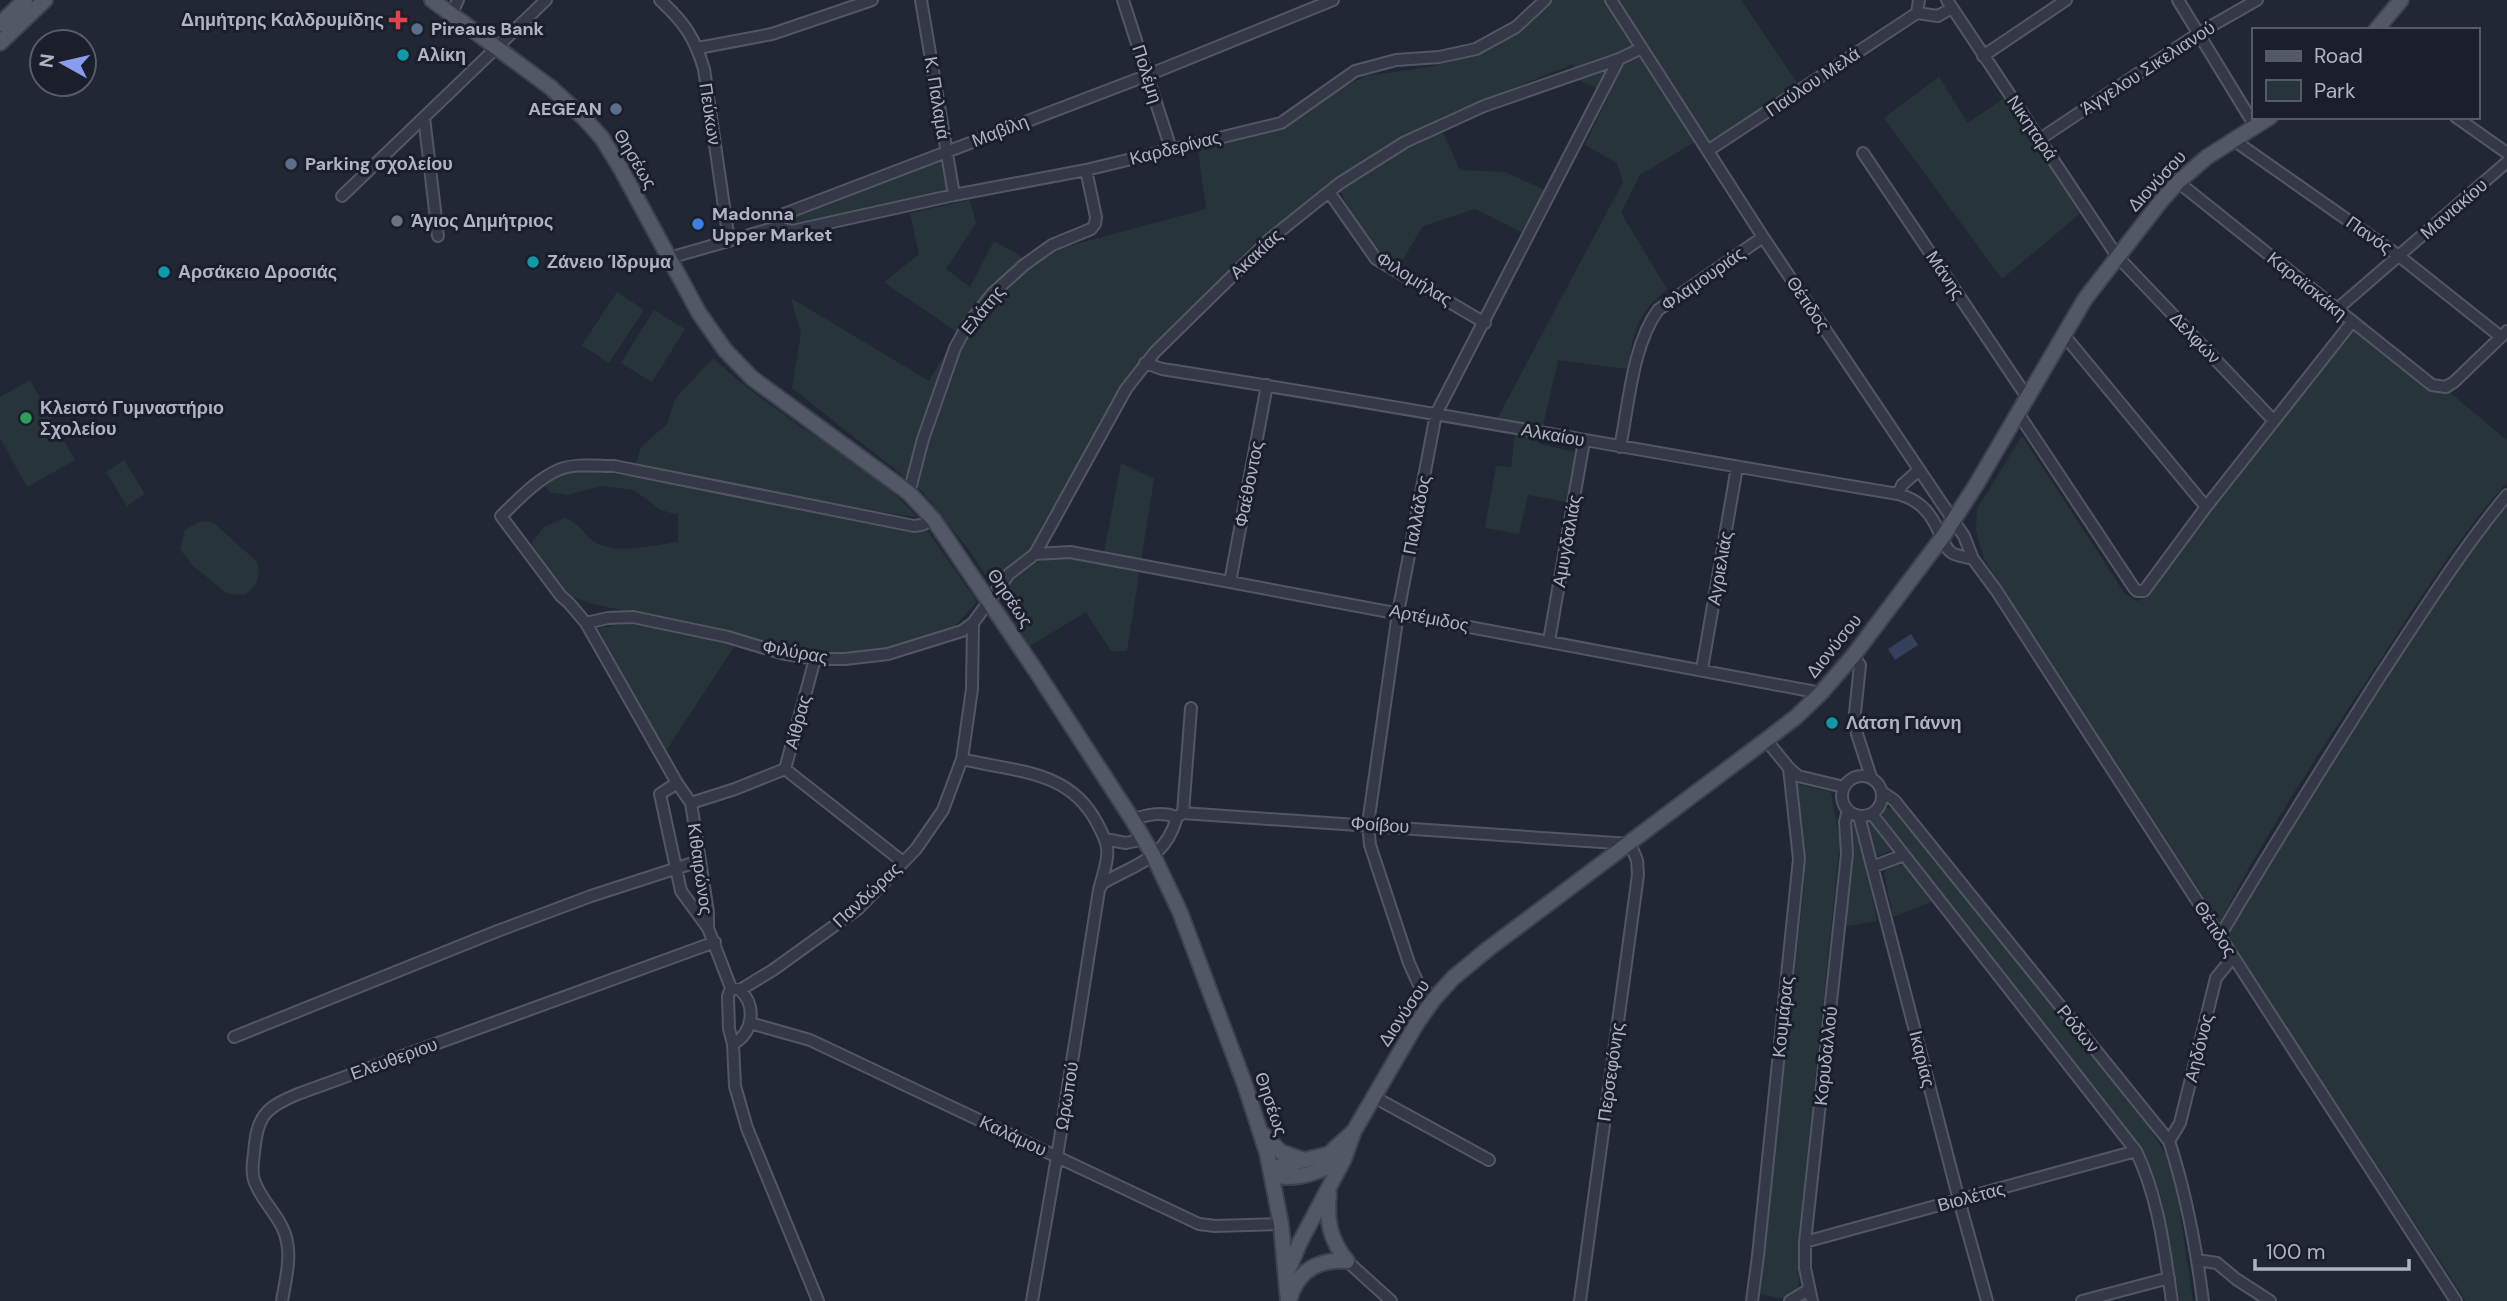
<svg xmlns="http://www.w3.org/2000/svg" width="2507" height="1301" viewBox="0 0 2507 1301" font-family="'DM Sans',sans-serif">
<style>
.green{fill:#27353a}
.water{fill:#363f5c}
.lines{fill:none;stroke-linecap:round;stroke-linejoin:round}
.minor-casing{stroke:#535664;stroke-width:14}
.major-casing{stroke:#3e4250;stroke-width:18}
.minor{stroke:#353947;stroke-width:10}
.major{stroke:#535867;stroke-width:14}
.health-dot{fill:#e0444e;stroke:#1b1e2b;stroke-width:2.5}
.service-dot{fill:#5c6f8a;stroke:#1b1e2b;stroke-width:2.5}
.culture-dot{fill:#0f9aa8;stroke:#1b1e2b;stroke-width:2.5}
.worship-dot{fill:#6b7280;stroke:#1b1e2b;stroke-width:2.5}
.shop-dot{fill:#3f7fe0;stroke:#1b1e2b;stroke-width:2.5}
.leisure-dot{fill:#2e9e5b;stroke:#1b1e2b;stroke-width:2.5}
.labels{text-anchor:middle;stroke-width:6;stroke-linejoin:round;paint-order:stroke}
.poi-label{font-size:18px;font-weight:bold;fill:#b0b3c3;stroke:#1b1e2b;text-anchor:start}
.street-label{font-size:18px;fill:#b0b3c3;stroke:#1b1e2b}
</style>
<rect width="100%" height="100%" fill="#222736"/>
<path class="green" d="M 1544,0 L 1741,0 L 1798,84 L 1709,144 L 1703,137 L 1640,175 L 1621,213 L 1667,289 C 1635,316 1634,330 1628,369 L 1558,360 L 1539,444 L 1575,452 L 1568,502 L 1528,495 L 1519,534 L 1485,528 L 1496,466 L 1511,467 L 1516,427 L 1496,421 L 1623,182 L 1617,163 L 1585,145 L 1609,94 L 1578,80 L 1573,64 L 1437,119 L 1460,170 L 1505,172 L 1545,190 L 1523,233 L 1475,209 L 1423,226 L 1400,264 L 1364,247 L 1342,194 L 1332,183 L 1266,235 L 1135,366 L 1043,524 L 1030,557 L 1035,563 C 1059,554 1078,558 1102,563 L 1121,463 L 1154,479 L 1127,651 L 1111,651 L 1086,612 L 1030,646 L 972,554 L 921,490 L 792,388 L 801,333 L 791,298 L 929,381 L 958,333 L 884,282 L 919,254 L 910,213 L 970,200 L 976,223 L 946,269 L 970,287 L 994,241 L 1024,258 L 1206,209 L 1198,149 L 1281,128 L 1338,89 L 1366,76 L 1429,67 L 1474,55 L 1515,34 L 1548,7 Z
M 1939,77 L 1968,123 L 2004,98 L 2082,212 L 2002,279 L 1884,118 Z
M 942,161 L 948,191 L 788,225 L 786,220 Z
M 617,292 L 644,310 L 609,363 L 582,345 Z
M 654,310 L 685,329 L 652,382 L 621,363 Z
M 2354,330 L 2428,388 L 2449,392 L 2507,440 L 2507,482 C 2454,542 2413,610 2369,677 C 2317,756 2263,837 2220,922 L 1984,559 L 1976,531 L 1977,509 L 2022,436 L 2125,594 L 2137,601 L 2148,597 L 2251,457 Z
M 713,358 C 750,393 792,420 834,449 C 864,470 893,489 917,517 L 893,514 L 635,466 L 641,447 L 667,424 L 675,399 Z
M 30,380 L 75,460 L 27,487 L 0,438 L 0,397 Z
M 124,460 L 145,494 L 127,506 L 106,472 Z
M 588,471 L 650,478 L 908,530 L 927,530 L 977,602 L 952,629 L 883,649 L 823,654 L 784,648 L 738,633 L 592,604 L 571,596 L 549,573 L 531,544 L 544,527 L 565,518 C 584,526 581,533 595,542 C 614,555 655,545 678,542 L 678,515 L 661,510 L 634,490 L 602,486 L 567,495 L 549,492 L 545,485 L 563,475 Z
M 2507,499 L 2507,1301 L 2466,1301 L 2225,933 L 2454,567 Z
M 207,521 L 215,524 L 257,562 C 262,577 257,587 244,595 L 228,594 L 193,566 L 180,549 L 185,530 L 199,522 Z
M 627,624 L 657,628 L 736,644 L 665,752 L 598,628 Z
M 1797,784 L 1831,792 L 1840,842 L 1798,1243 L 1799,1287 L 1782,1299 L 1760,1294 L 1805,876 L 1803,830 Z
M 1885,807 L 1896,810 L 2144,1119 L 2167,1156 L 2177,1192 L 2193,1301 L 2180,1301 L 2160,1194 L 2143,1149 L 1884,819 L 1883,813 Z
M 1851,820 L 1857,821 L 1877,921 L 1846,926 L 1852,848 Z
M 1871,821 L 1893,850 L 1876,856 L 1867,823 Z
M 1895,864 L 1904,865 L 1934,901 L 1893,917 L 1884,873 L 1887,867 Z"/>
<path class="water" d="M 1911,634 L 1918,645 L 1895,660 L 1888,649 Z"/>
<g class="lines">
<g class="minor-casing">
<path id="minor" d="M 660,0 C 684,22 695,38 704,69 L 729,241
M 921,0 L 954,195
M 1123,0 L 1171,149
M 1611,0 L 1763,237 L 1953,520 L 1964,536 L 1973,559 L 1996,590 L 2456,1301
M 1947,0 L 2117,256 L 2273,420
M 2178,0 L 2255,126
M 452,13 L 458,0
M 1917,13 L 1938,16 L 1952,8
M 698,48 L 772,34 L 872,0
M 1983,56 L 2066,0
M 424,117 L 438,236
M 2456,117 L 2507,153
M 2040,139 L 2199,33 L 2257,0
M 2232,139 L 2399,256 L 2501,337
M 1709,150 L 1917,13 L 1919,0
M 1863,153 L 2027,397
M 2178,182 L 2432,385 L 2446,387 L 2454,382 L 2507,331
M 1329,192 L 1376,259 L 1485,323
M 342,196 L 546,0
M 777,227 L 792,231 L 954,195 L 1086,170 L 1281,123 L 1355,71 L 1396,60 L 1439,57 L 1476,49 L 1516,27 L 1545,0
M 669,258 L 777,227 L 784,214 L 1148,75 L 1333,0
M 2336,310 L 2507,162
M 2063,334 L 2206,507
M 1145,363 L 1162,369 C 1408,407 1652,453 1898,494 C 1920,500 1931,513 1940,534 C 1943,541 1946,549 1952,553 C 1957,556 1966,557 1973,559
M 2018,413 L 2134,588 L 2137,591 L 2144,591 L 2206,507 L 2352,322
M 1620,447 C 1629,404 1632,346 1658,310 L 1763,237
M 909,493 L 923,439 L 955,348 L 968,324 L 993,293 L 1024,265 L 1052,245 L 1091,229 L 1095,224 L 1096,217 L 1086,170
M 1898,494 L 1902,485 L 1919,470
M 1035,554 L 1070,552 L 1821,693
M 1230,582 L 1267,385
M 586,623 L 608,618 L 633,617 L 728,637 L 781,653 L 815,659 L 845,659 L 888,654 L 962,631 L 973,623 L 1009,574 L 1035,554 L 1126,389 L 1155,352 L 1270,239 L 1340,183 L 1405,142 L 1484,106 L 1619,59 L 1642,48
M 1549,641 L 1584,441
M 1853,656 L 1860,665 L 1855,713 L 1857,734 L 1871,777
M 1702,669 L 1737,467
M 962,759 C 1014,772 1069,769 1097,823 C 1101,831 1106,839 1107,848 C 1109,860 1102,877 1099,890 L 1057,1157 L 1032,1301
M 1789,768 L 1798,776 L 1844,787
M 785,769 L 903,862
M1842 796a20 20 0 1 1 40 0a20 20 0 1 1-40 0Z
M 677,783 L 660,794 L 681,891 L 708,928
M 1882,792 L 1894,800 L 2169,1141 C 2186,1193 2196,1247 2203,1301
M 691,803 L 735,789 L 785,769 L 815,659
M 1183,813 L 1191,708
M 1872,814 L 2136,1151 C 2159,1199 2164,1249 2172,1301
M 1859,816 L 1959,1200 L 1987,1301
M 1132,819 C 1148,815 1161,811 1177,817 L 1183,813 L 1630,844 L 1637,860 L 1638,875 L 1580,1301
M 1105,839 L 1126,843 L 1144,839
M 1872,867 L 1904,855
M 1100,888 L 1103,883 C 1137,863 1165,860 1177,817
M 2220,936 C 2271,849 2325,763 2379,678 C 2420,616 2459,553 2507,495
M 731,988 L 740,990 L 773,970 L 859,908 L 916,849 L 943,810 L 962,759 L 972,689 L 973,623
M 1434,999 L 1418,983 L 1409,963 L 1370,845 L 1368,824 L 1398,613 L 1436,414 L 1619,59
M 750,1023 L 810,1040 L 1199,1224 L 1215,1226 L 1281,1224
M 234,1037 L 495,932 L 591,896 L 699,861
M 733,1044 C 753,1033 757,1006 740,990
M 1374,1097 L 1489,1160
M 2169,1141 L 2180,1123 L 2216,978 L 2233,957
M 1805,1242 L 2136,1151
M 2197,1260 L 2217,1263 L 2236,1279 L 2270,1301
M 1347,1261 L 1391,1301
M 282,1301 C 285,1283 291,1259 287,1242 C 283,1218 261,1202 254,1180 C 251,1171 253,1162 254,1153 C 257,1117 264,1108 298,1094 L 715,942
M 818,1301 L 747,1128 L 735,1086 L 733,1044 L 729,1029 L 728,996 L 731,988 L 708,928 L 708,912 L 691,803 L 677,783 L 586,623 L 569,603 L 561,596 L 501,516 C 518,500 536,480 558,470 C 575,463 596,466 614,466 L 914,526 L 921,525 L 934,520
M 1752,1301 L 1758,1256 L 1799,859 L 1789,768 L 1766,740
M 1790,1301 L 1808,1290
M 1812,1301 L 1805,1268 L 1805,1242 L 1847,854 L 1845,822 L 1848,810
M 2082,1301 L 2169,1278"/>
</g>
<g class="major-casing">
<path id="major" d="M 432,0 L 550,87 L 584,118 L 602,138 L 621,169 L 699,313 L 725,350 L 752,378 L 909,493 L 934,520 L 1036,671 L 1132,819 L 1153,855 L 1180,912 L 1245,1085 L 1267,1153 L 1281,1224 L 1288,1301
M 0,24 L 25,0
M 2376,30 L 2401,0
M 0,43 L 45,0
M 1263,1134 L 1281,1152 L 1304,1160
M 1272,1174 L 1280,1166 L 1329,1154 L 1353,1132
M 1272,1174 C 1293,1183 1325,1170 1344,1159
M 1329,1194 C 1326,1220 1330,1240 1347,1261
M 1287,1273 L 1300,1242 L 1344,1159 L 1354,1131 L 1417,1023 L 1434,999 L 1453,978 L 1488,949 L 1766,740 L 1796,717 L 1821,693 L 1853,656 L 1942,538 L 1976,485 L 2085,299 L 2161,201 L 2178,182 L 2207,157 L 2270,117
M 1290,1298 C 1298,1270 1319,1259 1347,1261"/>
</g>
<use href="#minor" class="minor"/>
<use href="#major" class="major"/>
</g>
<path class="health-dot" d="M394.5 9.5h7v7h7v7h-7v7h-7v-7h-7v-7h7z"/>
<g class="service-dot">
<circle cx="417" cy="29" r="7"/>
<circle cx="616" cy="109" r="7"/>
<circle cx="291" cy="164" r="7"/>
</g>
<g class="culture-dot">
<circle cx="403" cy="55" r="7"/>
<circle cx="533" cy="262" r="7"/>
<circle cx="164" cy="272" r="7"/>
<circle cx="1832" cy="723" r="7"/>
</g>
<circle class="worship-dot" cx="397" cy="221" r="7"/>
<circle class="shop-dot" cx="698" cy="224" r="7"/>
<circle class="leisure-dot" cx="26" cy="418" r="7"/>
<g class="labels">
<g class="poi-label">
<text x="384" y="26" text-anchor="end">Δημήτρης Καλδρυμίδης</text>
<text x="431" y="35">Pireaus Bank</text>
<text x="417" y="61">Αλίκη</text>
<text x="602" y="115" text-anchor="end">AEGEAN</text>
<text x="305" y="170">Parking σχολείου</text>
<text x="712" y="220">Madonna<tspan x="712" dy="21">Upper Market</tspan></text>
<text x="411" y="227">Άγιος Δημήτριος</text>
<text x="547" y="268">Ζάνειο Ίδρυμα</text>
<text x="178" y="278">Αρσάκειο Δροσιάς</text>
<text x="40" y="414">Κλειστό Γυμναστήριο<tspan x="40" dy="21">Σχολείου</tspan></text>
<text x="1846" y="729">Λάτση Γιάννη</text>
</g>
<g class="street-label">
<text transform="translate(2148 68) rotate(-33)" y="6">Άγγελου Σικελιανού</text>
<text transform="translate(1147 74) rotate(72)" y="6">Πολέμη</text>
<text transform="translate(1813 82) rotate(-34)" y="6">Παύλου Μελά</text>
<text transform="translate(937 98) rotate(81)" y="6">Κ. Παλαμά</text>
<text transform="translate(710 114) rotate(81)" y="6">Πεύκων</text>
<text transform="translate(2032 128) rotate(56)" y="6">Νικηταρά</text>
<text transform="translate(1000 131) rotate(-21)" y="6">Μαβίλη</text>
<text transform="translate(1175 148) rotate(-14)" y="6">Καρδερίνας</text>
<text transform="translate(635 159) rotate(59)" y="6">Θησέως</text>
<text transform="translate(2157 181) rotate(-47)" y="6">Διονύσου</text>
<text transform="translate(2454 209) rotate(-41)" y="6">Μανιακίου</text>
<text transform="translate(2369 235) rotate(35)" y="6">Πανός</text>
<text transform="translate(1256 254) rotate(-43)" y="6">Ακακίας</text>
<text transform="translate(1945 275) rotate(56)" y="6">Μάνης</text>
<text transform="translate(1414 279) rotate(32)" y="6">Φιλομήλας</text>
<text transform="translate(1703 279) rotate(-35)" y="6">Φλαμουριάς</text>
<text transform="translate(2307 286) rotate(39)" y="6">Καραϊσκάκη</text>
<text transform="translate(1808 304) rotate(56)" y="6">Θέτιδος</text>
<text transform="translate(983 310) rotate(-51)" y="6">Ελάτης</text>
<text transform="translate(2195 338) rotate(46)" y="6">Δελφών</text>
<text transform="translate(1553 435) rotate(10)" y="6">Αλκαίου</text>
<text transform="translate(1249 484) rotate(-79)" y="6">Φαέθοντος</text>
<text transform="translate(1417 515) rotate(-79)" y="6">Παλλάδος</text>
<text transform="translate(1567 541) rotate(-80)" y="6">Αμυγδαλιάς</text>
<text transform="translate(1720 568) rotate(-80)" y="6">Αγριελιάς</text>
<text transform="translate(1010 598) rotate(56)" y="6">Θησέως</text>
<text transform="translate(1429 618) rotate(11)" y="6">Αρτέμιδος</text>
<text transform="translate(1834 646) rotate(-51)" y="6">Διονύσου</text>
<text transform="translate(795 652) rotate(10)" y="6">Φιλύρας</text>
<text transform="translate(798 722) rotate(-75)" y="6">Αίθρας</text>
<text transform="translate(1380 825) rotate(4)" y="6">Φοίβου</text>
<text transform="translate(700 869) rotate(82)" y="6">Κιθαιρώνος</text>
<text transform="translate(867 895) rotate(-43)" y="6">Πανδώρας</text>
<text transform="translate(2215 929) rotate(57)" y="6">Θέτιδος</text>
<text transform="translate(1404 1013) rotate(-56)" y="6">Διονύσου</text>
<text transform="translate(1783 1017) rotate(-84)" y="6">Κουμάρας</text>
<text transform="translate(2078 1029) rotate(51)" y="6">Ρόδων</text>
<text transform="translate(2199 1048) rotate(-76)" y="6">Αηδόνος</text>
<text transform="translate(1826 1056) rotate(-84)" y="6">Κορυδαλλού</text>
<text transform="translate(394 1059) rotate(-20)" y="6">Ελευθεριου</text>
<text transform="translate(1922 1059) rotate(76)" y="6">Ικαρίας</text>
<text transform="translate(1611 1072) rotate(-82)" y="6">Περσεφόνης</text>
<text transform="translate(1067 1096) rotate(-81)" y="6">Ωρωπού</text>
<text transform="translate(1271 1104) rotate(71)" y="6">Θησέως</text>
<text transform="translate(1013 1136) rotate(25)" y="6">Καλάμου</text>
<text transform="translate(1971 1197) rotate(-15)" y="6">Βιολέτας</text>
</g>
</g>
<rect x="2252" y="28" width="228" height="91" fill="#1b1e2b" stroke="#575a68" stroke-width="2"/>
<rect x="2266" y="51" width="35" height="10" fill="#535867" stroke="#575a68" stroke-width="2"/>
<text x="2314" y="63" font-size="21" fill="#b0b3c3">Road</text>
<rect x="2266" y="80" width="35" height="21" fill="#27353a" stroke="#575a68" stroke-width="2"/>
<text x="2314" y="98" font-size="21" fill="#b0b3c3">Park</text>
<g transform="translate(63 63) rotate(278)"><circle r="33" fill="#1b1e2b" stroke="#575a68" stroke-width="2"/>
<path d="M0-5L12 26L0 18L-12 26Z" fill="#899def"/>
<text y="-10" font-size="19" font-weight="bold" text-anchor="middle" fill="#b0b3c3">N</text>
</g>
<path d="M2255 1259v10h154v-10" fill="none" stroke="#b0b3c3" stroke-width="3.5"/>
<text x="2266" y="1259" font-size="21" fill="#b0b3c3" stroke="#1b1e2b" stroke-width="5" paint-order="stroke">100 m</text>
</svg>
